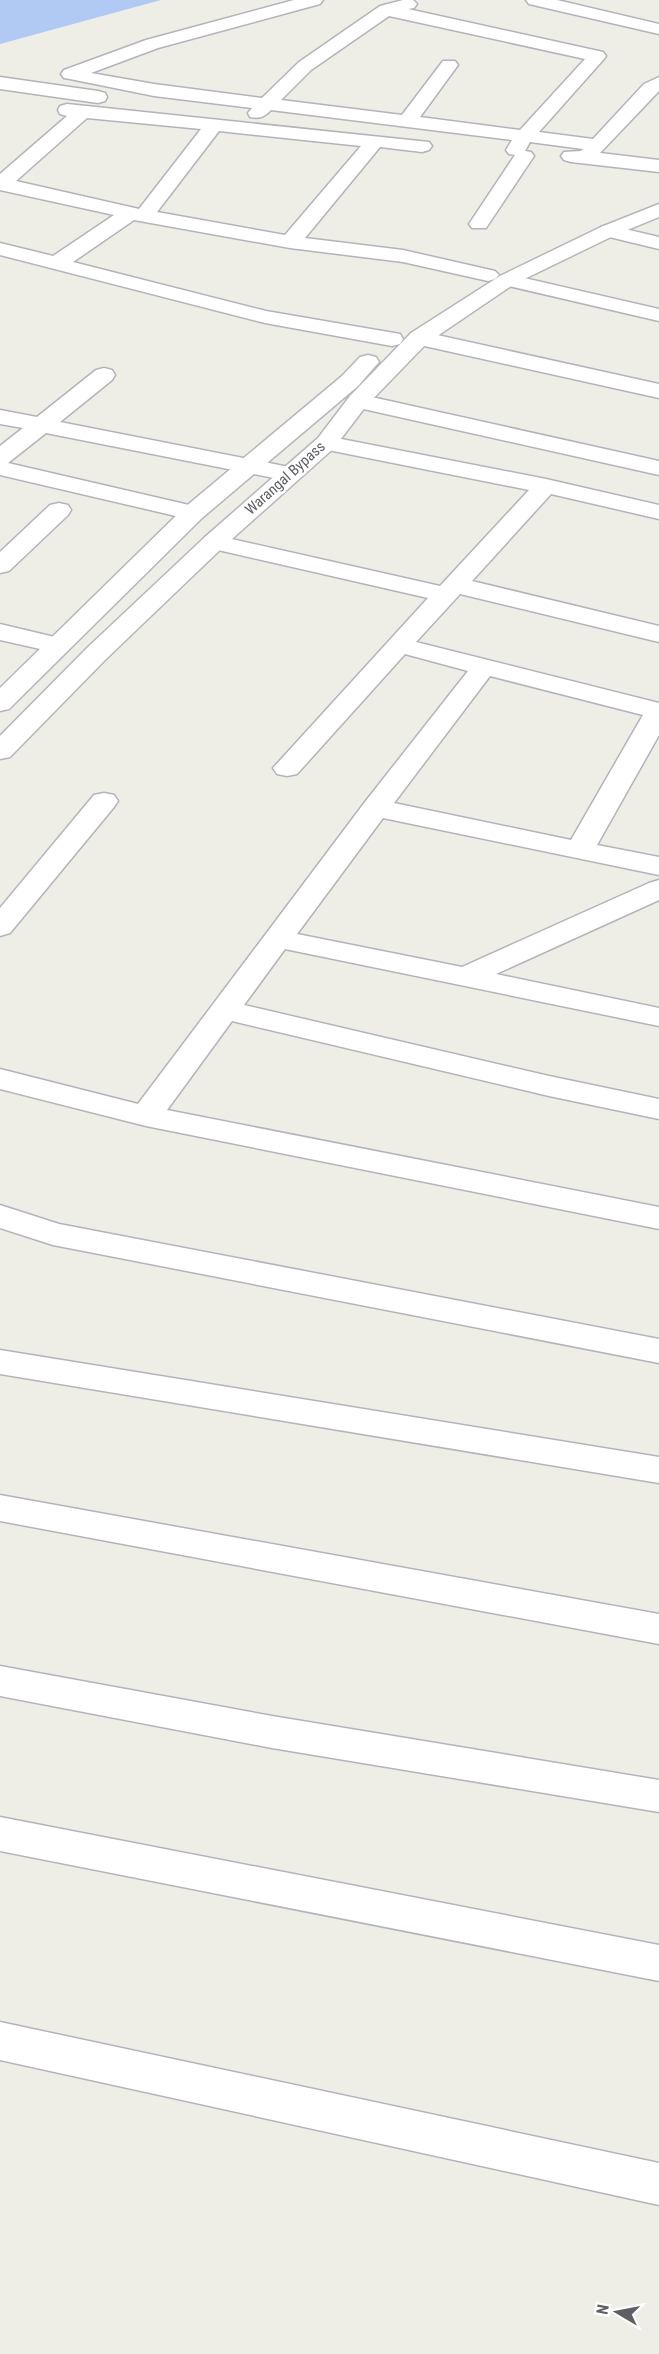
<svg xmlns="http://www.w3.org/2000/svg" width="659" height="2354" viewBox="0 0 659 2354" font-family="'Roboto Condensed',sans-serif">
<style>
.water{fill:#b0caf4}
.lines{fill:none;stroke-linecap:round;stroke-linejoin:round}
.minor-casing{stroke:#b3b4b9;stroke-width:3}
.secondary-casing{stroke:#b5b6bb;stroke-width:3}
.minor{fill:#fff;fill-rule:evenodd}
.secondary{fill:#fff;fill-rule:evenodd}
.labels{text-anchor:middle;stroke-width:5;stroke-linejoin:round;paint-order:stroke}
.far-street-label{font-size:15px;fill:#5e5f64;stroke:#fff}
</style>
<rect width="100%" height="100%" fill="#eeede6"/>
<path class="water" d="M 0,0 L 161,0 L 0,44 Z"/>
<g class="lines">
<g class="minor-casing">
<path id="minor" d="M 294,0 L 323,0 L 320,4 L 158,48 L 91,73 L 154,84 L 262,98 L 299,62 L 380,6 L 403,0 L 413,0 L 417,4 L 414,8 L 408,9 L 603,52 L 606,56 L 603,60 L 539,132 L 593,139 L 644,84 L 659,77 L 659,91 L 600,153 L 659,160 L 659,172 L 571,162 L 564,160 L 561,156 L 564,152 L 581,151 L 583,149 L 530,142 L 525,151 L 531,152 L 534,156 L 486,228 L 472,228 L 469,224 L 515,155 L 509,154 L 506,150 L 512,140 L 271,110 C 264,117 260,119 250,117 L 248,113 L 252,108 L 154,96 L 70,79 L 64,78 L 61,74 L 64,70 L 146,40 ZM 389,16 L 585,59 L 520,130 L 420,117 L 458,65 L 455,61 L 443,61 L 402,115 L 281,100 L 311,70 Z
M 526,0 L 557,0 L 659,24 L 659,34 L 529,4 Z
M 0,77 L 98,91 L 105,93 L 107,97 L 105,101 L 98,103 L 0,89 Z
M 67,104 L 429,142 L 432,146 L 429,150 L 422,152 L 380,147 L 305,238 L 403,250 L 495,271 L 499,275 L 495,279 L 488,281 L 403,262 L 290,248 L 134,220 L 73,262 L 266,311 L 400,334 L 403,339 L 400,344 L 392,346 L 265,323 L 0,255 L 0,243 L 53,256 L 114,215 L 0,190 L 0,174 L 67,116 L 60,114 L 58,110 L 60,106 ZM 87,118 L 201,129 L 139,209 L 16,181 ZM 219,131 L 361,146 L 285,235 L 157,212 Z
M 608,225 L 659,237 L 659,249 L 601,235 L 598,231 L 601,227 Z
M 507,274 L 659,309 L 659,321 L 500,284 L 496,280 L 500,276 Z
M 419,331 L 659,384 L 659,398 L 411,343 L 408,338 L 411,333 Z
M 104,368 L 112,370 L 115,375 L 112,380 L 60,422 L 289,467 L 297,469 L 301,474 L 297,479 L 289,481 L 46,433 L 8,463 L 202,508 L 205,513 L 202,518 L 193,520 L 0,475 L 0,446 L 23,428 L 0,424 L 0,410 L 37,417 L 96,370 Z
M 358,394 L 659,461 L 659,475 L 350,406 L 347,401 L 350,396 Z
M 326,436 L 546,479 L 659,505 L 659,519 L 551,494 L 472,581 L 659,626 L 659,642 L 460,594 L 416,642 L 659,703 L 659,735 L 597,845 L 659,857 L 659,875 L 383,818 L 297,934 L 462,967 L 649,883 L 659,880 L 659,900 L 496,974 L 659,1008 L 659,1026 L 285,949 L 244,1005 L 549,1076 L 659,1099 L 659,1119 L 549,1096 L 232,1021 L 167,1110 L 659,1207 L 659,1229 L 146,1126 L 0,1089 L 0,1069 L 138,1104 L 365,802 L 468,671 L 405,654 L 297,774 L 287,776 L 277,774 L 273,768 L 428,598 L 205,547 L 202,542 L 205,537 L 214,535 L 440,586 L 529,490 L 318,448 L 314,443 L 318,438 ZM 490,676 L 643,715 L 571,840 L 394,803 Z
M 59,503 L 68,505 L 71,510 L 68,515 L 9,571 L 0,573 L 0,552 L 50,505 Z
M 0,624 L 67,640 L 71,645 L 67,650 L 58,653 L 0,640 Z
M 104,793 L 114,795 L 118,801 L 114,807 L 10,933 L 0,936 L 0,908 L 94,795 Z
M 0,1205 L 59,1224 L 659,1339 L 659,1363 L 53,1245 L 0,1228 Z
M 0,1350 L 659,1457 L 659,1483 L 0,1374 Z
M 0,1495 L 659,1614 L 659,1644 L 0,1521 Z
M 0,1666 L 272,1716 L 659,1780 L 659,1812 L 272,1748 L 0,1696 Z
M 0,1817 L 659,1945 L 659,1981 L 0,1851 Z
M 0,2022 L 659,2163 L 659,2205 L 0,2060 Z"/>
</g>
<g class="secondary-casing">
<path id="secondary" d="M 659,204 L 659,217 L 615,235 L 514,284 L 427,343 L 366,406 L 334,448 L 223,547 L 105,660 L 10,757 L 0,759 L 0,736 L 87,648 L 205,537 L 318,438 L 350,396 L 411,333 L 500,276 L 601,227 Z
M 368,355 L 376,357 L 379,362 L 358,386 L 202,518 L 9,709 L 0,711 L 0,688 L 184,508 L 342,376 L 360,357 Z"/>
</g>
<use href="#minor" class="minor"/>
<use href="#secondary" class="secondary"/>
</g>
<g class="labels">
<g class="far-street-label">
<text transform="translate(285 478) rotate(-42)" y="5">Warangal Bypass</text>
</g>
</g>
<g transform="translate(617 2312) rotate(280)" stroke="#ffffff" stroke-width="4.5" paint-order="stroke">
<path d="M0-4.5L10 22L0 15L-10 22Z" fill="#5e5f64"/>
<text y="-9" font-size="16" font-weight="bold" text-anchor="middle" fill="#5e5f64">N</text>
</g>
</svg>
